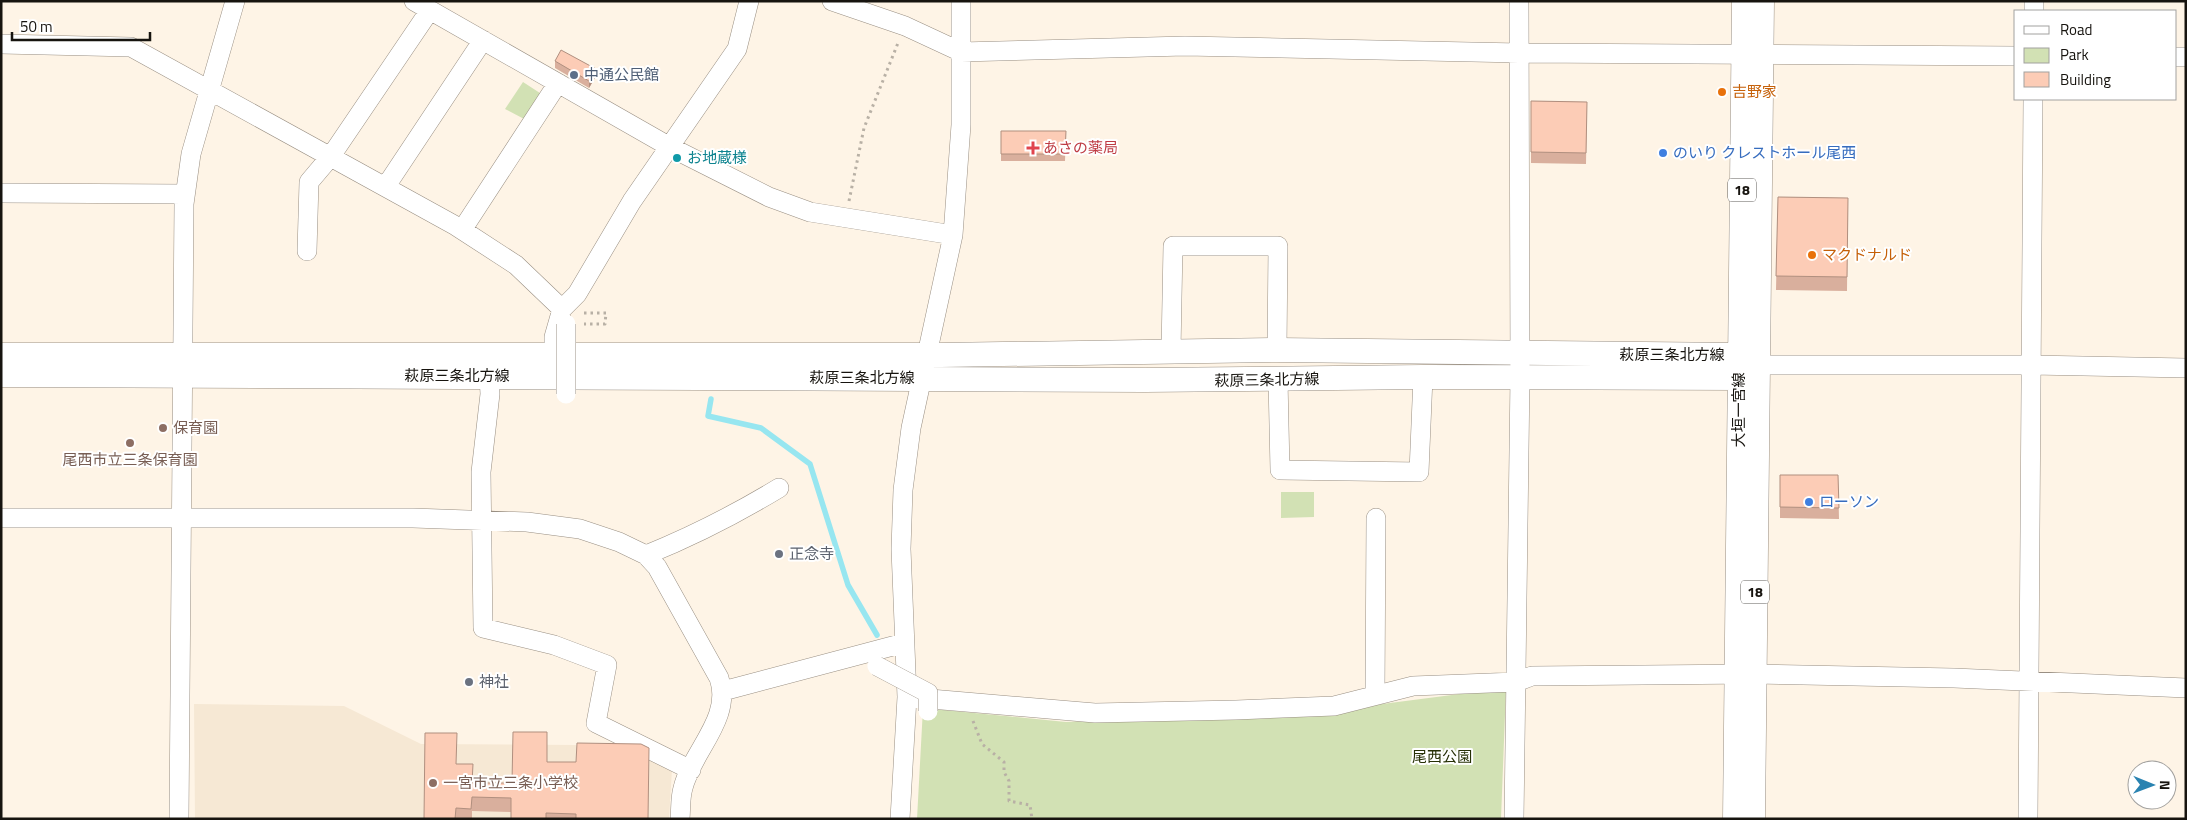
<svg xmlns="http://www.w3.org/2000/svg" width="2187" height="820" viewBox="0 0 2187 820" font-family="'Titillium Web','Noto Sans JP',sans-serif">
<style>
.built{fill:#f6e8d4}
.green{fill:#d2e1b4}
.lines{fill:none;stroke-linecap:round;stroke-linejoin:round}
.stream{stroke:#97e6f0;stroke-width:5.5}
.minor-casing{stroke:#998f83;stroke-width:20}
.major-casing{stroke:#998f83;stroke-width:25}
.path{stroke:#b8b0a5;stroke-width:3;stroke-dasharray:2.5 4;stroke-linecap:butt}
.minor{stroke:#fff;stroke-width:19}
.major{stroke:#fff;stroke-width:24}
.minor-bridge-casing{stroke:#998f83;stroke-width:20;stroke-linecap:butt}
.minor-bridge{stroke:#fff;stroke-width:19}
.wall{fill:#d9af9d}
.shaded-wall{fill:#b08f7f}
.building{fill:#fcccb6;stroke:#b08f7f}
.service-dot{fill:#5c6f8a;stroke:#fff;stroke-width:2}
.food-dot{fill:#e8710a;stroke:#fff;stroke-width:2}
.health-dot{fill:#e0444e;stroke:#fff;stroke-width:2}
.shop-dot{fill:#3f7fe0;stroke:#fff;stroke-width:2}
.culture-dot{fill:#0f9aa8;stroke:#fff;stroke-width:2}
.education-dot{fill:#8d6e63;stroke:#fff;stroke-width:2}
.worship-dot{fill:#6b7280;stroke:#fff;stroke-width:2}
.labels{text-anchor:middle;stroke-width:4;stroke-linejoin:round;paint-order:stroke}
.shield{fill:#fff;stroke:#5d5a57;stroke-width:1}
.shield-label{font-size:14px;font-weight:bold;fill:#17140f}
.service-label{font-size:15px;fill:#4e5e75;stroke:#fff;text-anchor:start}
.food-label{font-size:15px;fill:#c56008;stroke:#fff;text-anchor:start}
.health-label{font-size:15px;fill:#be3a42;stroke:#fff;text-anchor:start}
.shop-label{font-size:15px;fill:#366cbe;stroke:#fff;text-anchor:start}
.culture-label{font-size:15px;fill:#0d838f;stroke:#fff;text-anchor:start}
.street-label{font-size:15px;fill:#17140f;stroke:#fff}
.education-label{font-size:15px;fill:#785e54;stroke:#fff;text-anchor:start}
.worship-label{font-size:15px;fill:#5b616d;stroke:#fff;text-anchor:start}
.park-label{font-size:15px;fill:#263005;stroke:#fff}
</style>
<rect width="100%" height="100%" fill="#fef4e6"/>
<path class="built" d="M 194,704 L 344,706 L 421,744 L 576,745 L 580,753 L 673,753 L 669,819 L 195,819 Z"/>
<path class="green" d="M 523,82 L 543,95 L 526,120 L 505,109 Z
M 1281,492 L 1314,492 L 1314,517 L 1281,518 Z
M 1506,688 L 1501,819 L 917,819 L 923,708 L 1066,722 L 1359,707 Z"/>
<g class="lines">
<path class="stream" d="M 711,399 L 708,416 L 761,428 L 810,464 L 848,585 L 877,635"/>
<g class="minor-casing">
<path id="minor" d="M 414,1 L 670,147 L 769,197 L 810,212 L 953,235
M 832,1 L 905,26 L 961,52 L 1185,46 L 1519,53 L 2016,56
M 2034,11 L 2034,1
M 1,44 L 131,47 L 456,226 L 516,265 L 562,309
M 2176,57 L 2186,57
M 386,186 L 483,40
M 1,193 L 185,194
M 462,230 L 558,83
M 307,251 L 309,182 L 331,156 L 430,10
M 1171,351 L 1173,246 L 1278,246 L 1277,350
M 554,354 L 554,337 L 562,309 L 577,294 L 632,201 L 737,49 L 749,1
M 1758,365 L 2032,365 L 2186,368
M 489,376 L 490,394 L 481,472 L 483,628 L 554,645 L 607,665 L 596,723 L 691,770
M 1278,380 L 1280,470 L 1419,472 L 1423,377
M 1,518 L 413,518 L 527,522 L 580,529 L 619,542 L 646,555 L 657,567 L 719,678 C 733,718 692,751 683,788 C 680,798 681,809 680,819
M 646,555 C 693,536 736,514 779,488
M 723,691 L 904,643
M 1375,695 L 1376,518
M 907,697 L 1095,713 L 1236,710 L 1334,706 L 1413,686 L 1516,682 L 1532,676 L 1755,674 L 1954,678 L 2186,688
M 179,819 L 184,204 L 191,154 L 235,1
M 900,819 L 907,697 L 901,549 L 903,490 L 911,428 L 953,235 L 961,125 L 961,1
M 1514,819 L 1520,377 L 1519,1
M 2028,819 L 2033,99"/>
</g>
<g class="major-casing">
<path id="major" d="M 1,355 L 941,355 L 1277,350 L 1739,355 L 1758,365
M 1,375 L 1145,380 L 1423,377 L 1739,378 L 1758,365
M 1735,819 L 1744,1
M 1753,819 L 1762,1"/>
</g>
<path class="path" d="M 849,201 L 864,128 L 898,43
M 584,313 L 606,313 L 605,324 L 584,324
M 973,721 L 982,744 L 1004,762 L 1004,772 L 1009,781 L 1009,801 L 1030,805 L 1032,819"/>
<use href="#minor" class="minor"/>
<use href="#major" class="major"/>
<g class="minor-bridge-casing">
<path id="minor-bridge" d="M 566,394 L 566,324
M 877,666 L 928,693 L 928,711"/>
</g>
<use href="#minor-bridge" class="minor-bridge"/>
</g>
<path class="wall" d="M 555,61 L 596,76 L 589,88 L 555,68 Z
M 1531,101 L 1587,102 L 1586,164 L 1531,163 Z
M 1001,131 L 1066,131 L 1065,161 L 1001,161 Z
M 1778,197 L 1848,198 L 1847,291 L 1776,290 Z
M 1780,475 L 1838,475 L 1839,519 L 1780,518 Z
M 547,762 L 648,819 L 511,819 L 511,812 L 472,811 L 472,819 L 424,819 L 457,764 L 473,783 L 512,783 Z"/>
<path class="shaded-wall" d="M 596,69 L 596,76 L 589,88 L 589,81 Z"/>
<path class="building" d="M 561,50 L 596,69 L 589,81 L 555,61 Z
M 1531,101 L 1587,102 L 1586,153 L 1531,152 Z
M 1001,131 L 1066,131 L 1065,154 L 1001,154 Z
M 1778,197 L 1848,198 L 1847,277 L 1776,276 Z
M 1780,475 L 1838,475 L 1839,508 L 1780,507 Z
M 513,732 L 547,732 L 547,762 L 576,762 L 577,743 L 641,744 L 649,748 L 648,819 L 576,819 L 576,814 L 546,813 L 546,819 L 511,819 L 511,798 L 472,797 L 471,809 L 456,808 L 455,819 L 424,819 L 425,733 L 457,733 L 456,764 L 473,764 L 472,783 L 512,783 Z"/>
<circle class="service-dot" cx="574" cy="75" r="5"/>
<g class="food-dot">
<circle cx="1722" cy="92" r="5"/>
<circle cx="1812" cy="255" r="5"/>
</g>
<path class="health-dot" d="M1030.5 140.5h5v5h5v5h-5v5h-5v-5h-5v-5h5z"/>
<g class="shop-dot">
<circle cx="1663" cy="153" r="5"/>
<circle cx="1809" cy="502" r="5"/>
</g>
<circle class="culture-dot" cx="677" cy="158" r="5"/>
<g class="education-dot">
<circle cx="163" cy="428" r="5"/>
<circle cx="130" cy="443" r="5"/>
<circle cx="433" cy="783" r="5"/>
</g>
<g class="worship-dot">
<circle cx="779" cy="554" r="5"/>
<circle cx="469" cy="682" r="5"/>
</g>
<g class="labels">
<g class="shield">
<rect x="1728" y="178.5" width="28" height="23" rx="4"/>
<rect x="1741" y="580.5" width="28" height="23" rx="4"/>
</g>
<g class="shield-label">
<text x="1742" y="195">18</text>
<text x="1755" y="597">18</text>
</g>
<g class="service-label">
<text x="584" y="80">中通公民館</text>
</g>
<g class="food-label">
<text x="1732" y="97">吉野家</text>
<text x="1822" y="260">マクドナルド</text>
</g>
<g class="health-label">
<text x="1043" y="153">あさの薬局</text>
</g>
<g class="shop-label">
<text x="1673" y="158">のいり クレストホール尾西</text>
<text x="1819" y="507">ローソン</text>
</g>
<g class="culture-label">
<text x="687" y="163">お地蔵様</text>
</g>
<g class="street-label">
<text x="1672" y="360">萩原三条北方線</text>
<text x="457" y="381">萩原三条北方線</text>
<text x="862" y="383">萩原三条北方線</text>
<text transform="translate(1267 380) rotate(-1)" y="5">萩原三条北方線</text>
<text transform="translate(1739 410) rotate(-90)" y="5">大垣一宮線</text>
</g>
<g class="education-label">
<text x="173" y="433">保育園</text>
<text x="130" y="465" text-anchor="middle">尾西市立三条保育園</text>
<text x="443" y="788">一宮市立三条小学校</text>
</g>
<g class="worship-label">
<text x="789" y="559">正念寺</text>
<text x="479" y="687">神社</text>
</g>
<g class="park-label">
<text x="1442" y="762">尾西公園</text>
</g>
</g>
<rect width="2187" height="820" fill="none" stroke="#17140f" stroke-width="5"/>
<rect x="2014" y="10" width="162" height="90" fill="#ffffff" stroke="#a2a19f"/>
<rect x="2024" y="26" width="25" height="8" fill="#ffffff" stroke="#a2a19f"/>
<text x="2060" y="35" font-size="15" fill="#17140f">Road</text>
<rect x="2024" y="48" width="25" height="15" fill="#d2e1b4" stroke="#a2a19f"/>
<text x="2060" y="60" font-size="15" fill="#17140f">Park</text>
<rect x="2024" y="72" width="25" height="15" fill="#fcccb6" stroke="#a2a19f"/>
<text x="2060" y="85" font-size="15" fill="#17140f">Building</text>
<g transform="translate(2152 785) rotate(91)"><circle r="24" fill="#ffffff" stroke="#a2a19f"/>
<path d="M0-4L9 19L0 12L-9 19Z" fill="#2a83b1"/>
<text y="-8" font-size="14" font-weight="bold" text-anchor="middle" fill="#17140f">N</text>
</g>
<path d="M12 32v8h138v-8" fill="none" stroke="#17140f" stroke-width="2.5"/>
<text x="20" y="32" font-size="15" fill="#17140f" stroke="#ffffff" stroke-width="4" paint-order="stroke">50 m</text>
</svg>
